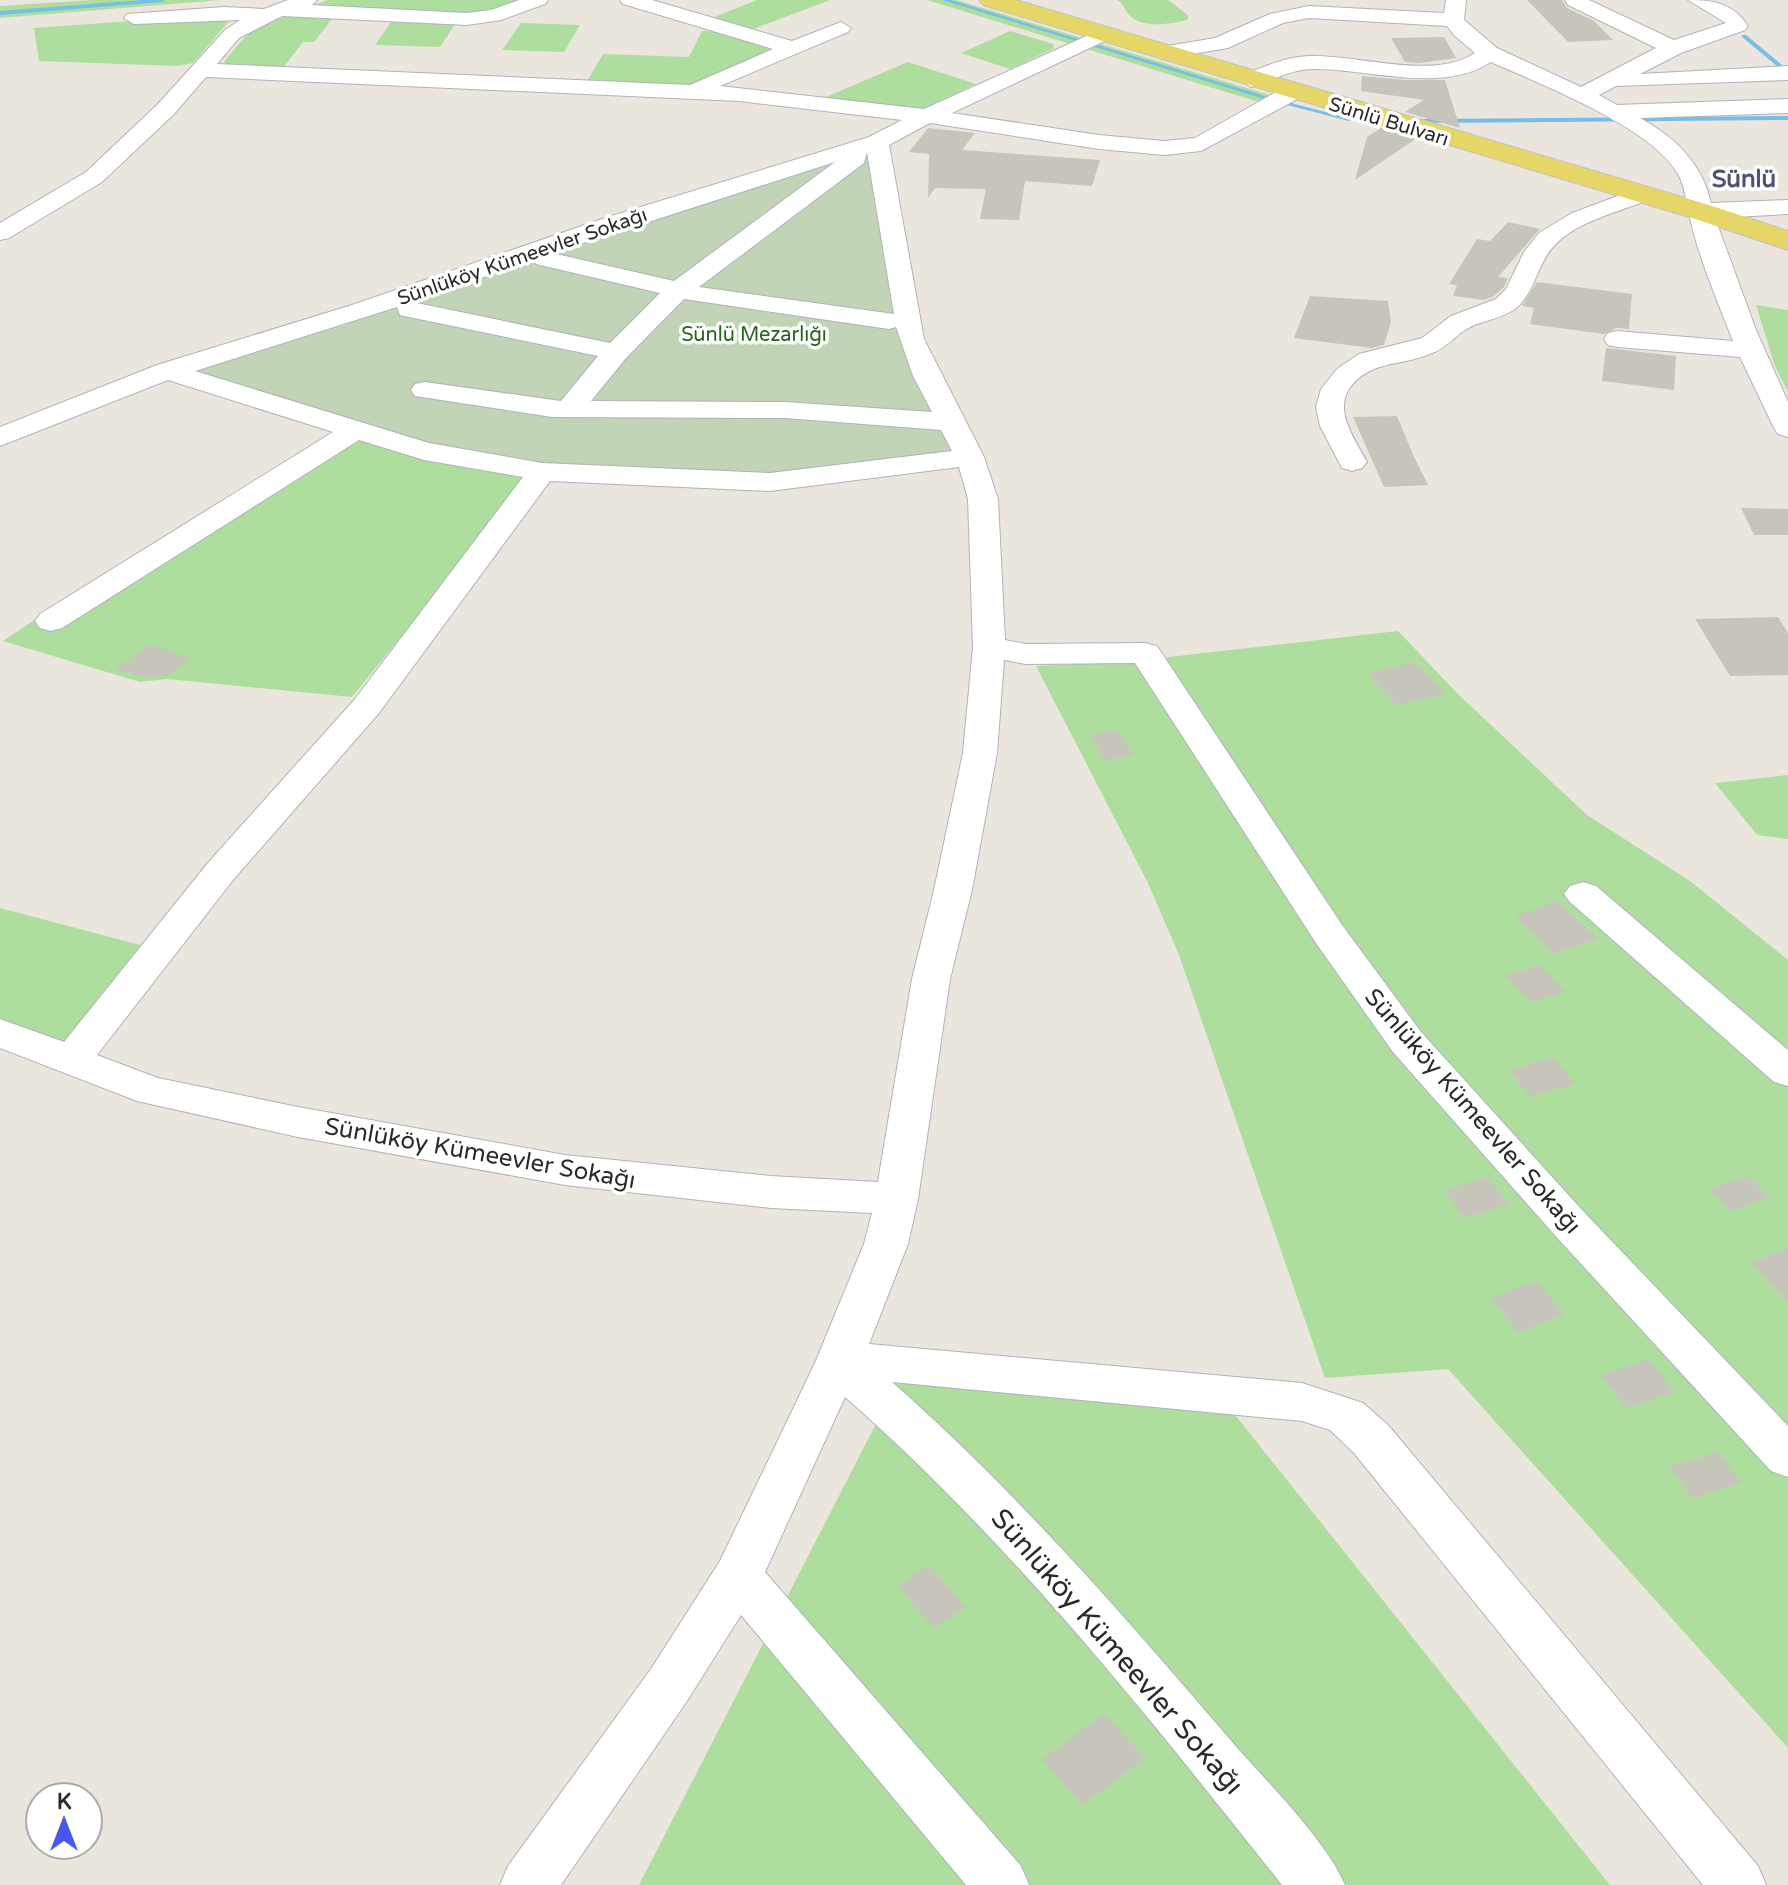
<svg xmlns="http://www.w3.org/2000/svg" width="1788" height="1885" viewBox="0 0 1788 1885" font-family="'Varela Round',sans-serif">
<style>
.green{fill:#adde9d}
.cemetery{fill:#c1d4b6}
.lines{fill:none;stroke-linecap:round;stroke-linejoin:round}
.stream{fill:#77bee6;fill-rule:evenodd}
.building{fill:#c7c4bc}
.minor-casing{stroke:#b0b2bd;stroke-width:2}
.major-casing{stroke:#c3c3c3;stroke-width:2}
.minor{fill:#fff;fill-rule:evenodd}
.major{fill:#e6d567;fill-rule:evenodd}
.labels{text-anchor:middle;stroke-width:7;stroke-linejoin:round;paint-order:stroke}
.far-street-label{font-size:20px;fill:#2a2a2a;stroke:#fff}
.far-park-label{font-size:20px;fill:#27621f;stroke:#fff}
.far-quarter-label{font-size:24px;font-weight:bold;fill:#4e5178;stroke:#fff}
.street-label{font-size:24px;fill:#2a2a2a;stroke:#fff}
.near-street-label{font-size:28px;fill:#2a2a2a;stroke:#fff}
</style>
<rect width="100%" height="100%" fill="#ebe6dd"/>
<path class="green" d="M 93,0 L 221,0 L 0,18 L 0,6 Z
M 328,0 L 527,0 L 474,15 L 324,8 L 317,4 Z
M 757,0 L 830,0 L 751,30 L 712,18 Z
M 927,0 L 956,0 L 1273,96 L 1262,103 Z
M 1117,0 L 1168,0 L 1189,16 L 1187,20 C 1170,24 1143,29 1129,15 C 1124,9 1125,5 1117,0 Z
M 302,14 L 335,15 L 314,42 L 303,42 L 282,69 L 230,67 L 224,62 C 253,27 255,22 302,14 Z
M 216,15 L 230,20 L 193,63 L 177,66 L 39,61 L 34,28 Z
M 394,18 L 457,21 L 440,47 L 375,45 Z
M 521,23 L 580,25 L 564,52 L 502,50 Z
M 702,31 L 723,32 L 775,47 L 772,51 L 698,85 L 678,87 L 586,83 L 603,54 L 689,57 Z
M 1010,31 L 1053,44 L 1054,48 L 1010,69 L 961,53 Z
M 908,62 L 976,84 L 922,109 L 907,110 L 821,99 Z
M 1756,305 L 1788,310 L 1788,392 L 1775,366 Z
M 357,436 L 527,473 L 469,553 L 352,697 L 167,679 L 140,682 L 3,641 L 36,619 L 55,627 Z
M 1398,631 L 1459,695 L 1587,815 L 1690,881 L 1788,960 L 1788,1748 L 1448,1369 L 1325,1378 L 1179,955 L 1148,883 L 1036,666 L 1134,661 Z
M 1788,775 L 1788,839 L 1757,835 L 1715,783 Z
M 0,908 L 148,947 L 65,1047 L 0,1020 Z
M 897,1383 L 1220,1396 L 1610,1885 L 639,1885 Z"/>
<path class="cemetery" d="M 859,153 L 870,158 L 953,451 L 763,477 L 549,466 L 442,450 L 187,370 L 344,325 L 546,253 Z"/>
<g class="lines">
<path class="stream" d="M 142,0 L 165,0 L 162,2 L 0,15 L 0,11 Z
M 942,0 L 951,0 L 1268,97 L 1352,119 L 1349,121 L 1264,99 Z
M 1742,35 L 1746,35 L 1788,70 L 1788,75 L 1742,37 Z
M 1788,116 L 1788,120 L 1423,123 L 1420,121 L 1423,119 Z"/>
</g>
<path class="building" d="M 1527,0 L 1562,0 L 1567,8 L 1594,21 L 1613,40 L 1568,42 Z
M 1444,37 L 1456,58 L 1419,63 L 1405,62 L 1391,38 Z
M 1362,76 L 1405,80 L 1445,80 L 1460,128 L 1405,112 L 1424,100 L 1361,91 Z
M 928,128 L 975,133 L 962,150 L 1100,160 L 1092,186 L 1025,181 L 1019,220 L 980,219 L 986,189 L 935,188 L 928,198 L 929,154 L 909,152 Z
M 1381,128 L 1417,138 L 1355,180 L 1367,137 Z
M 1508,222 L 1540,229 L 1498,277 L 1508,278 L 1504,287 L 1494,296 L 1484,300 L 1453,296 L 1457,285 L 1449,284 L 1477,239 L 1490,241 Z
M 1537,282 L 1632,294 L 1629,329 L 1616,328 L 1604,334 L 1530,324 L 1534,308 L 1522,306 Z
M 1310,296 L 1388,301 L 1391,322 L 1384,345 L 1371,348 L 1294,338 Z
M 1606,348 L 1676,356 L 1674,390 L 1602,381 Z
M 1397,416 L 1414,457 L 1428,485 L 1384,487 L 1353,417 Z
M 1741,508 L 1788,509 L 1788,535 L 1754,535 Z
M 1778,617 L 1788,633 L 1788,675 L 1730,676 L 1695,619 Z
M 150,644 L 190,658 L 166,676 L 146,678 L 115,669 Z
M 1416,662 L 1446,694 L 1397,705 L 1367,673 Z
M 1119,730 L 1133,756 L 1104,760 L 1090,735 Z
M 1557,901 L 1598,939 L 1554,954 L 1515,916 Z
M 1540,965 L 1565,992 L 1531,1002 L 1505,975 Z
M 1553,1057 L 1575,1084 L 1530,1096 L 1509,1070 Z
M 1748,1176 L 1769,1198 L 1730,1211 L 1709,1189 Z
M 1487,1177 L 1509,1204 L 1465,1218 L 1444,1190 Z
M 1788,1248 L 1788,1303 L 1750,1263 Z
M 1536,1281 L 1564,1315 L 1518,1332 L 1491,1298 Z
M 1649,1359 L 1674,1392 L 1626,1408 L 1601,1375 Z
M 1717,1452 L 1741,1483 L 1692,1498 L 1669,1467 Z
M 929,1565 L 966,1607 L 934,1628 L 897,1586 Z
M 1104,1714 L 1145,1758 L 1082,1805 L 1042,1759 Z"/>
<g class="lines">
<g class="minor-casing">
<path id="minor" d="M 288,0 L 317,0 L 312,5 L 467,13 L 491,10 L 519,0 L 548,0 L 545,4 L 501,20 L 467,25 L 282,16 L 239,38 L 217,64 L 690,85 L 773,49 L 623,4 L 620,0 L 652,0 L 792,41 L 841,22 L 851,28 L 848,32 L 720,86 L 924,109 L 1102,29 L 1113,35 L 1109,39 L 952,113 L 1099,135 L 1164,141 L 1195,138 L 1285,87 L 1301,87 L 1304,92 L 1301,97 L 1201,151 L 1164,155 L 1099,149 L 930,123 L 889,145 L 924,339 L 984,457 L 998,499 L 1005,640 L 1026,644 L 1145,643 L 1157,646 L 1342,925 L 1421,1032 L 1582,1210 L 1788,1426 L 1788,1477 L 1771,1471 L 1552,1232 L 1393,1052 L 1316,943 L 1135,663 L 1026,664 L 1004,660 L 997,753 L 972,890 L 950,979 L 918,1199 L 908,1244 L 869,1344 L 1302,1383 L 1363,1403 L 1388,1425 L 1758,1866 L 1766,1885 L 1703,1885 L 1354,1453 L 1330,1430 L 1302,1421 L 892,1382 C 1016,1491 1125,1617 1233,1743 C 1266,1781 1326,1840 1345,1885 L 1282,1885 C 1148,1716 1008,1539 845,1397 L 765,1572 L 1021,1866 L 1029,1885 L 966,1885 L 741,1615 L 687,1701 L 561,1885 L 500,1885 L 508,1866 L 651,1669 L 720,1561 L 815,1363 L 864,1244 L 872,1213 L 771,1208 L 565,1185 L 298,1137 L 137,1101 L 0,1048 L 0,1019 L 64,1042 L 207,864 L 355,699 L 523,477 L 424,460 L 359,440 L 62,628 L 51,631 L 40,628 L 35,621 L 40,614 L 333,432 L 168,380 L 0,446 L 0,427 L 157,365 L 352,305 L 608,217 L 869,137 L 902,120 L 739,101 L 206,77 L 174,114 L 102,182 L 9,238 L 0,240 L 0,223 L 86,172 L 158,104 L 225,30 L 240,20 L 134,24 L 124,18 L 127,14 L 224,7 L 264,9 ZM 867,152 L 894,314 L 699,287 L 864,163 ZM 835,162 L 674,281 L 552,253 ZM 533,260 L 536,264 L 660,293 L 610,343 L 412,302 ZM 684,299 L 889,329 L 896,327 L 913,376 L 932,412 L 785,402 L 591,401 L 626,358 ZM 397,307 L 400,315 L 409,317 L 598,356 L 561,401 L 425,382 L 415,384 L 411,390 L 415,396 L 552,417 L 785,418 L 941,430 L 952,451 L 770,473 L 542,463 L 429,443 L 195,371 ZM 959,467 L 968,499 L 973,647 L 963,753 L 934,890 L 912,979 L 878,1182 L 771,1176 L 565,1155 L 298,1107 L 158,1078 L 97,1055 L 233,880 L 379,713 L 550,481 L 770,491 Z
M 1446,0 L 1466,0 L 1464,20 L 1497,48 L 1581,87 L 1656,48 L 1568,5 L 1565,0 L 1589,0 L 1674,40 L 1726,23 L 1688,0 C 1714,0 1733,3 1748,26 L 1745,30 L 1681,53 L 1640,74 L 1788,66 L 1788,80 L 1616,86 L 1599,95 L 1617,105 L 1788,99 L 1788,113 L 1640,118 C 1675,137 1702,163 1711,203 L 1788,200 L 1788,214 L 1715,218 L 1756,330 L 1788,402 L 1788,437 L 1778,434 L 1774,428 L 1740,357 L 1617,347 L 1608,345 L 1604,339 L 1608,333 L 1617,331 L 1733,341 C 1717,300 1698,256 1689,214 C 1686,202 1685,186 1678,174 C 1652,127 1540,84 1491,62 C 1443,94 1369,69 1316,69 C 1292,68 1273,81 1251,87 L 1240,80 L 1243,75 C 1267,66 1289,55 1315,56 C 1362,56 1435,80 1475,53 L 1454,35 L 1447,26 L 1309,18 L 1283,23 L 1228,48 L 1161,59 L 1150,53 L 1161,47 L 1215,38 L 1270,14 L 1309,6 L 1444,13 Z
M 1642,187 L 1651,189 L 1654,194 L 1651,199 C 1619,212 1576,221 1553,247 C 1535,267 1535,298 1510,312 C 1496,320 1479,321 1465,330 C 1453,338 1445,349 1430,354 C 1402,366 1369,360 1349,389 C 1334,412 1356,441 1367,462 L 1362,468 L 1352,471 L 1342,468 L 1320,426 L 1316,407 L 1321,389 L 1337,369 L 1359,354 L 1422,338 L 1451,316 L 1496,299 L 1506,289 L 1524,252 L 1539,233 L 1572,213 Z
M 1583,882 L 1596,886 L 1788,1050 L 1788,1086 L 1774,1082 L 1570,902 L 1564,894 L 1570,886 Z"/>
</g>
<g class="major-casing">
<path id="major" d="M 979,0 L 1016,0 L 1709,205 L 1788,231 L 1788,250 L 1689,217 L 983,5 Z"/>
</g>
<use href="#minor" class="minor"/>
<use href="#major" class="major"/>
</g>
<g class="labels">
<g class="far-street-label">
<text transform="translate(1389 121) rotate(17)" y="7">Sünlü Bulvarı</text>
<text transform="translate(522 256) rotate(-19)" y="7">Sünlüköy Kümeevler Sokağı</text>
</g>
<g class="far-park-label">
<text x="754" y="341">Sünlü Mezarlığı</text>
</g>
<g class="far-quarter-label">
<text x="1744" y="187">Sünlü</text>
</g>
<g class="street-label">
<text transform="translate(1473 1111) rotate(49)" y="8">Sünlüköy Kümeevler Sokağı</text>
<text transform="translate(480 1153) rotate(10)" y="8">Sünlüköy Kümeevler Sokağı</text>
</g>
<g class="near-street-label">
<text transform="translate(1118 1651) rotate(49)" y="10">Sünlüköy Kümeevler Sokağı</text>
</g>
</g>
<g transform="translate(64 1821)"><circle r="38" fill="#ffffff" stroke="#aaaaaa" stroke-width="2"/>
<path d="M0-6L14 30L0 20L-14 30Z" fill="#4858ed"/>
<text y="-12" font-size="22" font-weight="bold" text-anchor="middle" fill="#2a2a2a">K</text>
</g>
</svg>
